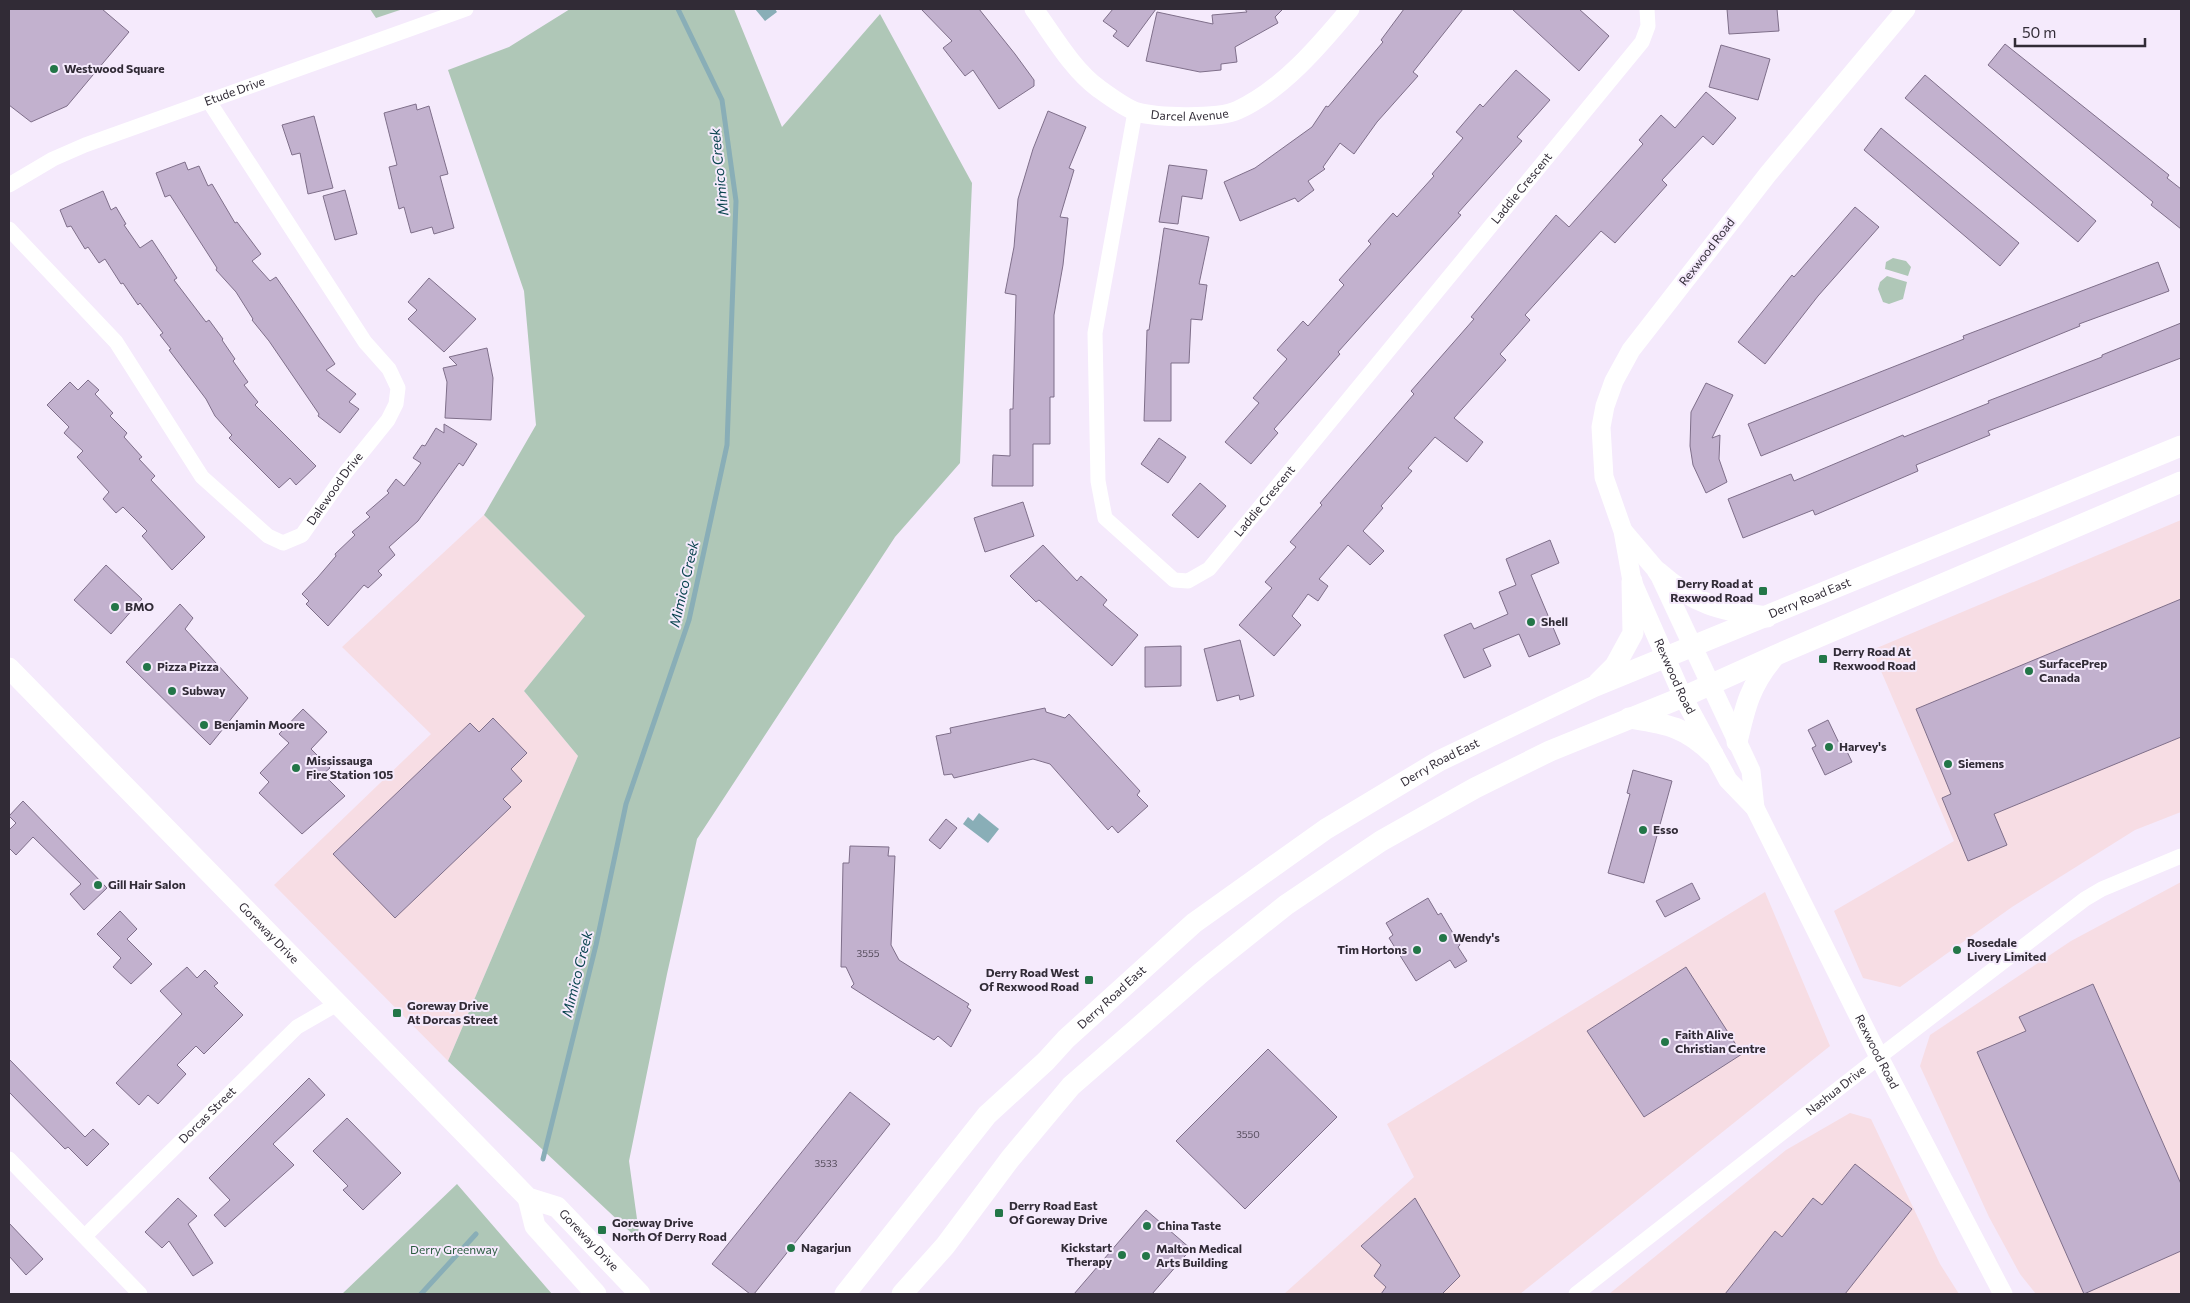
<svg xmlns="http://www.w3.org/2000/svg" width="2190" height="1303" viewBox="0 0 2190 1303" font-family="Commissioner,sans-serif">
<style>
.industrial{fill:#f7dde4}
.green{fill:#afc7b7}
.water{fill:#89aeb7}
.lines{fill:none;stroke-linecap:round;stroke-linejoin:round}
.stream{stroke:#89aeb7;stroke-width:5}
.building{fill:#c2b1ce;stroke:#7f6f8a}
.minor{stroke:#fff;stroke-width:15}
.tertiary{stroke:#fff;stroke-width:19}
.secondary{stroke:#fff;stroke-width:21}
.poi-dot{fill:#237648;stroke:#f5eafc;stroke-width:2}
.labels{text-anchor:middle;stroke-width:4;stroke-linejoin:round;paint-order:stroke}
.number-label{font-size:10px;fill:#554c5c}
.poi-label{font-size:12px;font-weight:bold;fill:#312b36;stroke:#f5eafc;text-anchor:start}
.street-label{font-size:12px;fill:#312b36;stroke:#f5eafc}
.park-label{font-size:12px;fill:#295b3e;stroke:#f5eafc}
.water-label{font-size:14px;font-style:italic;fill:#0a444f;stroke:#f5eafc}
</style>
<rect width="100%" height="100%" fill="#f5eafc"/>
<path class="industrial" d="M 484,515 L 585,616 L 524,691 L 578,756 L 448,1061 L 274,885 L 431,734 L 342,647 Z
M 2181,520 L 2181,812 L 2135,830 L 2012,907 L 1900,987 L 1863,978 L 1834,911 L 1954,841 L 1872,650 Z
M 2181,882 L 2181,1294 L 2036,1294 L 2020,1274 L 1989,1217 L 1920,1066 L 1930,1035 L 2071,941 Z
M 1765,892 L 1830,1046 L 1520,1294 L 1284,1294 L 1414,1177 L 1387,1124 Z
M 1850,1113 L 1871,1119 L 1940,1264 L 1959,1294 L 1609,1294 L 1786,1150 Z"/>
<path class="green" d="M 370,9 L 403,9 L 376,18 Z
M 570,9 L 734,9 L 782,127 L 880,14 L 972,183 L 960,463 L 895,537 L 697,839 L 667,974 L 629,1161 L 640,1241 L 448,1061 L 578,756 L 524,691 L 585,616 L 484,515 L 536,425 L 524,291 L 448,70 L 509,47 Z
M 1893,258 L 1906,261 L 1911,267 L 1908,276 L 1885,269 L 1886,262 Z
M 1887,276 L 1907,282 L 1903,299 L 1889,304 L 1883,302 L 1878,289 L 1880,282 Z
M 457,1184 L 552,1294 L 342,1294 Z"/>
<path class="water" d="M 755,9 L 775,9 L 777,12 L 765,21 Z
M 979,813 L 999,829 L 988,843 L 963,824 L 968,817 L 973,821 Z"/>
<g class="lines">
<path class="stream" d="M 543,1159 L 596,945 L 626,804 L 689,620 L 727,445 L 736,201 L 722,100 L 678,9
M 421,1294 L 476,1234"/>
</g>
<path class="building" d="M 9,9 L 102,9 L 129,32 L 67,106 L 31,122 L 9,105 Z
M 921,9 L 979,9 L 1015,54 L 1034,80 L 1034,86 L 999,109 L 973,70 L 965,76 L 943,48 L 952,41 Z
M 1113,9 L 1156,9 L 1128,47 L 1113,36 L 1117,31 L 1103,21 Z
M 1245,9 L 1283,9 L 1275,17 L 1278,23 L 1235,47 L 1237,62 L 1221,64 L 1221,70 L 1200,72 L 1146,61 L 1157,12 L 1213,24 L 1212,15 L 1247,12 Z
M 1404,9 L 1463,9 L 1413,72 L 1418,76 L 1377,122 L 1354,154 L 1340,143 L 1323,167 L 1325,169 L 1308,181 L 1314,190 L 1298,202 L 1295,198 L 1240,221 L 1224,182 L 1255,168 L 1312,127 L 1326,106 L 1328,107 L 1383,42 L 1381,40 Z
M 1512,9 L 1579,9 L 1609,36 L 1579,71 Z
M 1727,9 L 1777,9 L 1779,31 L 1729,34 Z
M 2005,44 L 2169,175 L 2167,178 L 2181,189 L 2181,229 L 2151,205 L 2153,202 L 1988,65 Z
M 1721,45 L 1770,59 L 1758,100 L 1709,87 Z
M 1516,70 L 1550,100 L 1517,137 L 1522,141 L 1458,213 L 1461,215 L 1338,352 L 1340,354 L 1274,429 L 1278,433 L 1251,464 L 1225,442 L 1259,403 L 1253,398 L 1287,359 L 1277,350 L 1303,321 L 1308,326 L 1344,285 L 1339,280 L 1371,244 L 1368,241 L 1393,213 L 1397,217 L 1434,176 L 1432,174 L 1463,138 L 1456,132 L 1480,104 L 1483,107 Z
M 1925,75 L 2096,221 L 2078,242 L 1905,98 Z
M 1706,92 L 1736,118 L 1713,145 L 1703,136 L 1662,180 L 1667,185 L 1615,243 L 1601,231 L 1525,315 L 1530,320 L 1500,354 L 1506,360 L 1454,418 L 1483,442 L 1467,462 L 1435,437 L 1408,468 L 1412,471 L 1381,506 L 1383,508 L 1363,531 L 1384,551 L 1370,565 L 1348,545 L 1319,579 L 1328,586 L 1318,601 L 1308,594 L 1292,616 L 1301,625 L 1274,656 L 1239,625 L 1272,588 L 1265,582 L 1296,547 L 1290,542 L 1322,505 L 1320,503 L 1414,394 L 1411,391 L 1474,319 L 1471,317 L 1556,215 L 1569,227 L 1643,144 L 1639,140 L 1661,115 L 1675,128 Z
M 416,104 L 417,110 L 429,106 L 448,174 L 440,176 L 454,228 L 434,234 L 432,227 L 411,233 L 404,207 L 399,209 L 389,167 L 397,165 L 384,113 Z
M 1048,111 L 1086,127 L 1069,168 L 1074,170 L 1060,217 L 1068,218 L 1063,265 L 1054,315 L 1054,397 L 1050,397 L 1050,444 L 1033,444 L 1033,486 L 992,486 L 993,455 L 1010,456 L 1010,409 L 1013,409 L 1016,295 L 1005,293 L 1014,247 L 1018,199 L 1033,149 Z
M 314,116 L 333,188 L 308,194 L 300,153 L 292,155 L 282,125 Z
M 1881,128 L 2019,243 L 2000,266 L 1864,150 Z
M 185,162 L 188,170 L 199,166 L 208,186 L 212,184 L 235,223 L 237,222 L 261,254 L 252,261 L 270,281 L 276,277 L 303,316 L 335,364 L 326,370 L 356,394 L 349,402 L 359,409 L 340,433 L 318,416 L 319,414 L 269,341 L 252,320 L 253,319 L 236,292 L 216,270 L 217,268 L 170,195 L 165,197 L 156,173 Z
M 1169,165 L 1207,170 L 1202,199 L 1182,196 L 1178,224 L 1159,222 Z
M 345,190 L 357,234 L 335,240 L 323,196 Z
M 103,191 L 111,210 L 116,207 L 126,224 L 124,225 L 140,248 L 152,240 L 177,278 L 174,280 L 206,322 L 209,320 L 223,339 L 222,340 L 235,359 L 233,361 L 248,382 L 244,385 L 258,402 L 255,405 L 316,466 L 296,485 L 290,478 L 279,488 L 229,438 L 232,435 L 215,416 L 206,399 L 169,350 L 171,349 L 160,335 L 163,333 L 140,303 L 138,305 L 123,283 L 121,284 L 105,259 L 99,263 L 88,247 L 85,249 L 71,226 L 67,227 L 60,210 Z
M 1855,207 L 1879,227 L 1818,296 L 1765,364 L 1738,342 L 1792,275 L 1794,277 Z
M 1164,228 L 1209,237 L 1199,284 L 1207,285 L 1202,320 L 1191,319 L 1189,363 L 1171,363 L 1171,421 L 1144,421 L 1147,330 L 1149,330 Z
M 2158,262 L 2169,291 L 2079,324 L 2080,326 L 1761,456 L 1748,424 L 1964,339 L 1963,336 Z
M 429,278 L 476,319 L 444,352 L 408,319 L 417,310 L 408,302 Z
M 2181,323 L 2181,358 L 1988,431 L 1990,435 L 1916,465 L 1918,471 L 1815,515 L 1813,510 L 1743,538 L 1728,499 L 1791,474 L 1794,481 L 1903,435 L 1904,437 L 1989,403 L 1988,401 L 2102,357 L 2102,355 Z
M 487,348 L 493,378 L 491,420 L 445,418 L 447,382 L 443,368 L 457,365 L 449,357 Z
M 88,380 L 99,390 L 95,394 L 113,413 L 110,416 L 127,433 L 124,437 L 142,457 L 139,459 L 155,476 L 151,480 L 205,537 L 172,570 L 142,536 L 147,531 L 123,507 L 116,513 L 103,499 L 109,492 L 77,457 L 83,451 L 64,433 L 69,427 L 47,405 L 70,382 L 78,390 Z
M 1706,383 L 1733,395 L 1712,438 L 1720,435 L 1719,459 L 1727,482 L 1706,493 L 1693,465 L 1690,446 L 1691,412 Z
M 444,424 L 477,444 L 463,466 L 459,463 L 418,521 L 389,547 L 395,555 L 378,571 L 382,575 L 368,588 L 364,585 L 328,626 L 306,604 L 309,601 L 302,594 L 318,577 L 336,556 L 335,554 L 355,535 L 352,532 L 370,517 L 366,513 L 389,493 L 387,491 L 396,479 L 404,486 L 421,463 L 413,458 L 422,445 L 425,446 L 436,428 L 444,433 Z
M 1159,438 L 1186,457 L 1168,483 L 1141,464 Z
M 1200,483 L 1226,506 L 1198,538 L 1172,515 Z
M 1023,502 L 1034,536 L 985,552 L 974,518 Z
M 1550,540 L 1559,563 L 1531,575 L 1560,644 L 1529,657 L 1519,634 L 1483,649 L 1491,666 L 1464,678 L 1444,635 L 1471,623 L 1474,629 L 1508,614 L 1499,592 L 1516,585 L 1506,559 Z
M 1043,545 L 1077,581 L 1081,576 L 1107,600 L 1103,605 L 1138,635 L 1112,666 L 1039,600 L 1036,602 L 1010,576 Z
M 106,565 L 142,599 L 111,634 L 74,600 Z
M 2181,599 L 2181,737 L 1994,814 L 2007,845 L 1968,861 L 1942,798 L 1951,794 L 1916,709 Z
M 180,604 L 193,618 L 185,629 L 248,698 L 210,745 L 126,662 Z
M 1240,640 L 1254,696 L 1240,700 L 1239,695 L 1217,701 L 1204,649 Z
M 1181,646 L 1181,686 L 1145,687 L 1145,647 Z
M 1045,708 L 1046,712 L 1065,718 L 1069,714 L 1140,791 L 1137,795 L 1148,806 L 1118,833 L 1112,826 L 1108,830 L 1050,764 L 1033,759 L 954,778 L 952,774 L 944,775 L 936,736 L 951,733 L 950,728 Z
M 303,709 L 327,732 L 311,749 L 330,768 L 323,774 L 345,796 L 302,834 L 259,793 L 269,782 L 260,773 L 289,743 L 279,734 Z
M 493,718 L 527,753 L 511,769 L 522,781 L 503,799 L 511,807 L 395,918 L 333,854 L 470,723 L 479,732 Z
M 1828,720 L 1839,743 L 1842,741 L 1852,762 L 1825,775 L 1812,748 L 1816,746 L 1808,730 Z
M 1633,770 L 1672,781 L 1644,883 L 1608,873 L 1630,794 L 1627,793 Z
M 23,801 L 107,888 L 84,910 L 70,894 L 81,884 L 33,837 L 16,855 L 9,848 L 9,830 L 16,823 L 9,816 Z
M 946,819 L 957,828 L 940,849 L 929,840 Z
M 850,846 L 889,847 L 888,856 L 895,856 L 891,945 L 899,960 L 969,1004 L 967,1007 L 971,1010 L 951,1047 L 938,1036 L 934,1040 L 851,987 L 854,984 L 846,967 L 841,967 L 843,863 L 849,863 Z
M 1692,883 L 1700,899 L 1665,917 L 1656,901 Z
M 1428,898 L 1438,915 L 1441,913 L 1460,945 L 1458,947 L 1467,961 L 1455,968 L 1450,960 L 1416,981 L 1389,938 L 1393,935 L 1386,923 Z
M 120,911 L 137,929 L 127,939 L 152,964 L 131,984 L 113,967 L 121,958 L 97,934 Z
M 187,967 L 197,978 L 205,970 L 218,983 L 214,986 L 243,1015 L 204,1054 L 196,1046 L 177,1065 L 186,1074 L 158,1104 L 148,1095 L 139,1105 L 116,1083 L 182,1014 L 160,991 Z
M 1686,967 L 1742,1054 L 1644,1117 L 1587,1031 Z
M 2093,984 L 2181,1184 L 2181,1251 L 2084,1294 L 1977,1052 L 2026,1031 L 2019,1017 Z
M 1268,1049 L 1337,1117 L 1245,1209 L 1176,1141 Z
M 9,1059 L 85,1137 L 93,1129 L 109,1144 L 87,1166 L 68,1147 L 65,1149 L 9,1092 Z
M 309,1078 L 325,1095 L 273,1144 L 294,1165 L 225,1227 L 214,1215 L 230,1200 L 209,1178 Z
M 850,1092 L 890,1124 L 754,1294 L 750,1294 L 712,1264 Z
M 347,1118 L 401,1173 L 363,1210 L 343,1190 L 348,1186 L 313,1151 Z
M 1855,1164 L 1912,1209 L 1845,1294 L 1725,1294 L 1775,1231 L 1782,1237 L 1813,1198 L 1822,1205 Z
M 178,1198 L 197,1216 L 188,1224 L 213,1263 L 193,1276 L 169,1241 L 162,1248 L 145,1232 Z
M 1415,1198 L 1460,1276 L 1442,1294 L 1381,1294 L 1386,1287 L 1374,1276 L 1381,1265 L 1361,1246 Z
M 1146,1210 L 1191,1249 L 1152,1294 L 1074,1294 Z
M 9,1223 L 43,1259 L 26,1275 L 9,1256 Z"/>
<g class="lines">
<g class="minor">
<path id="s1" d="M 1135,112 L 1095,333 L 1098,481 L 1105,518 L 1174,580 L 1188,581 L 1209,569 L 1642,42 L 1648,26 L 1647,9"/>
<path id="s2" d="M 9,185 L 53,159 L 85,145 L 466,9"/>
<path id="s3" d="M 9,229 L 116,342 L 202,477 L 268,536 L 283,543 L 302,535 L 346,472 L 388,420 L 396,404 L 398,388 L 389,369 L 365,342 L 208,100"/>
<path d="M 9,1159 L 140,1294"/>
<path id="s4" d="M 85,1236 L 297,1027 L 337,1004"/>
<path id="s5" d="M 1576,1294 L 1879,1057 L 2085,899 L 2102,889 L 2181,856"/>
</g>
<g class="tertiary">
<path id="s6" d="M 1034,9 C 1053,35 1072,69 1098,88 C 1109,96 1125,108 1137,112 C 1158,118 1219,119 1238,110 C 1282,90 1320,45 1350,9"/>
<path id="s7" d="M 1906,9 L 1768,174 L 1631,350 L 1614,381 L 1605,406 L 1601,427 L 1604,477 L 1623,531 L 1632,581 L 1683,697 L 1728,780 L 1755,808 L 1879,1057 L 2003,1294"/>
<path d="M 1624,532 L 1658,572 L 1751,771 L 1755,808"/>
</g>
<g class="secondary">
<path d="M 1658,572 C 1695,605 1720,610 1767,617"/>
<path id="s8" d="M 9,668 L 528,1198 L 557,1207 L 640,1294"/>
<path d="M 1598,683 L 1615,666 L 1633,633 L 1632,581"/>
<path d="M 1629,718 C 1666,724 1685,726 1713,754"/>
<path d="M 1737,742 C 1745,707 1750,685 1774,657"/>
<path d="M 528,1198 L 535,1226 L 596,1294"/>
<path id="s9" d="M 845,1294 L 987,1115 L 1046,1061 L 1066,1039 L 1194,923 L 1326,829 L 1439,761 L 1593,687 L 2181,446"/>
<path d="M 902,1294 L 945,1246 L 1010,1159 L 1071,1086 L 1202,972 L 1286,905 L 1381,841 L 1475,788 L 1550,751 L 1683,697 L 1774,656 L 2181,482"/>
</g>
</g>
<g class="poi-dot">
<circle cx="54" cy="69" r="5"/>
<rect x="1758" y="586" width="10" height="10" rx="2.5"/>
<circle cx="115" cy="607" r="5"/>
<circle cx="1531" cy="622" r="5"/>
<rect x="1818" y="654" width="10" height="10" rx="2.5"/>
<circle cx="147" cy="667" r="5"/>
<circle cx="2029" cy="671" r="5"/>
<circle cx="172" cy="691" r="5"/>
<circle cx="204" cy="725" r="5"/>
<circle cx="1829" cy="747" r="5"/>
<circle cx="1948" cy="764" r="5"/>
<circle cx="296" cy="768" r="5"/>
<circle cx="1643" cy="830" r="5"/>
<circle cx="98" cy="885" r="5"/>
<circle cx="1443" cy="938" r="5"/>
<circle cx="1417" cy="950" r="5"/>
<circle cx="1957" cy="950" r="5"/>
<rect x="1084" y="975" width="10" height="10" rx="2.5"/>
<rect x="392" y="1008" width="10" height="10" rx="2.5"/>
<circle cx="1665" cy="1042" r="5"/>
<rect x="994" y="1208" width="10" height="10" rx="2.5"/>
<circle cx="1147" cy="1226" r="5"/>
<rect x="597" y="1225" width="10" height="10" rx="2.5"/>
<circle cx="791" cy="1248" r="5"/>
<circle cx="1122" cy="1255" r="5"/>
<circle cx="1146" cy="1256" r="5"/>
</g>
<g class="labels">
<g class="number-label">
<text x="868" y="957">3555</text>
<text x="1248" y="1138">3550</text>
<text x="826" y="1167">3533</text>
</g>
<g class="poi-label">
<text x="64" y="73">Westwood Square</text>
<text x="1753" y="588" text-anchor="end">Derry Road at<tspan x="1753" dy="14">Rexwood Road</tspan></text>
<text x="125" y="611">BMO</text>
<text x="1541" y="626">Shell</text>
<text x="1833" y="656">Derry Road At<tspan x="1833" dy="14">Rexwood Road</tspan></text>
<text x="2039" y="668">SurfacePrep<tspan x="2039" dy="14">Canada</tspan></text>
<text x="157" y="671">Pizza Pizza</text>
<text x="182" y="695">Subway</text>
<text x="214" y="729">Benjamin Moore</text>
<text x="1839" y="751">Harvey's</text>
<text x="306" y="765">Mississauga<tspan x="306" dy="14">Fire Station 105</tspan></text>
<text x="1958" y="768">Siemens</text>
<text x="1653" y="834">Esso</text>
<text x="108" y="889">Gill Hair Salon</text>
<text x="1453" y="942">Wendy's</text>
<text x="1967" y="947">Rosedale<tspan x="1967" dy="14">Livery Limited</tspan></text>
<text x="1407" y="954" text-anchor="end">Tim Hortons</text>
<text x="1079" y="977" text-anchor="end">Derry Road West<tspan x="1079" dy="14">Of Rexwood Road</tspan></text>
<text x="407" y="1010">Goreway Drive<tspan x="407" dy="14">At Dorcas Street</tspan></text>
<text x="1675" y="1039">Faith Alive<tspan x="1675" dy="14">Christian Centre</tspan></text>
<text x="1009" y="1210">Derry Road East<tspan x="1009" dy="14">Of Goreway Drive</tspan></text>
<text x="612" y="1227">Goreway Drive<tspan x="612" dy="14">North Of Derry Road</tspan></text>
<text x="1157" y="1230">China Taste</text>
<text x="801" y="1252">Nagarjun</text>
<text x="1112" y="1252" text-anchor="end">Kickstart<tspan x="1112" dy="14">Therapy</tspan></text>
<text x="1156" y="1253">Malton Medical<tspan x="1156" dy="14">Arts Building</tspan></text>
</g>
<g class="street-label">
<text dy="4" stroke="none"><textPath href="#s2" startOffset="245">Etude Drive</textPath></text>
<text dy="4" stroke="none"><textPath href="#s6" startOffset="201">Darcel Avenue</textPath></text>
<text dy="4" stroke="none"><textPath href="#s1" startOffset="1034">Laddie Crescent</textPath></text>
<text transform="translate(1707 252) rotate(-52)" y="4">Rexwood Road</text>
<text dy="4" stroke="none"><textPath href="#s3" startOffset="498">Dalewood Drive</textPath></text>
<text dy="4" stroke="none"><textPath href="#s1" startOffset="629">Laddie Crescent</textPath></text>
<text dy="4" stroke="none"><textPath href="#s9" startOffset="1210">Derry Road East</textPath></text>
<text dy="4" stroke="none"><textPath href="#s7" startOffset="784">Rexwood Road</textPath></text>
<text dy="4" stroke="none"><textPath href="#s9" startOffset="805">Derry Road East</textPath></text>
<text dy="4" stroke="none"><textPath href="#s8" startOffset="371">Goreway Drive</textPath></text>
<text dy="4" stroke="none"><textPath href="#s9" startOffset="400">Derry Road East</textPath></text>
<text dy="4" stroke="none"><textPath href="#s7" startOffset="1212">Rexwood Road</textPath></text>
<text dy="4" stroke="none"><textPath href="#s5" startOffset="330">Nashua Drive</textPath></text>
<text dy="4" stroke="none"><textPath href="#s4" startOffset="172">Dorcas Street</textPath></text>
<text dy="4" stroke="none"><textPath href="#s8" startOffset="818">Goreway Drive</textPath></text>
</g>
<g class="park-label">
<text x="454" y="1254">Derry Greenway</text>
</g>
<g class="water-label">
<text transform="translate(719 172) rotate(-96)" y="5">Mimico Creek</text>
<text transform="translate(684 584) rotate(-77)" y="5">Mimico Creek</text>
<text transform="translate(577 974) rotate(-76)" y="5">Mimico Creek</text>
</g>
</g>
<rect width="2190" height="1303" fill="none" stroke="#312b36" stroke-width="20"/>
<path d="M2015 38v8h130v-8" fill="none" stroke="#312b36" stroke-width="2.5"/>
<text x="2022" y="38" font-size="15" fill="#312b36" stroke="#f5eafc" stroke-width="4" paint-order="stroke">50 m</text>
</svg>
